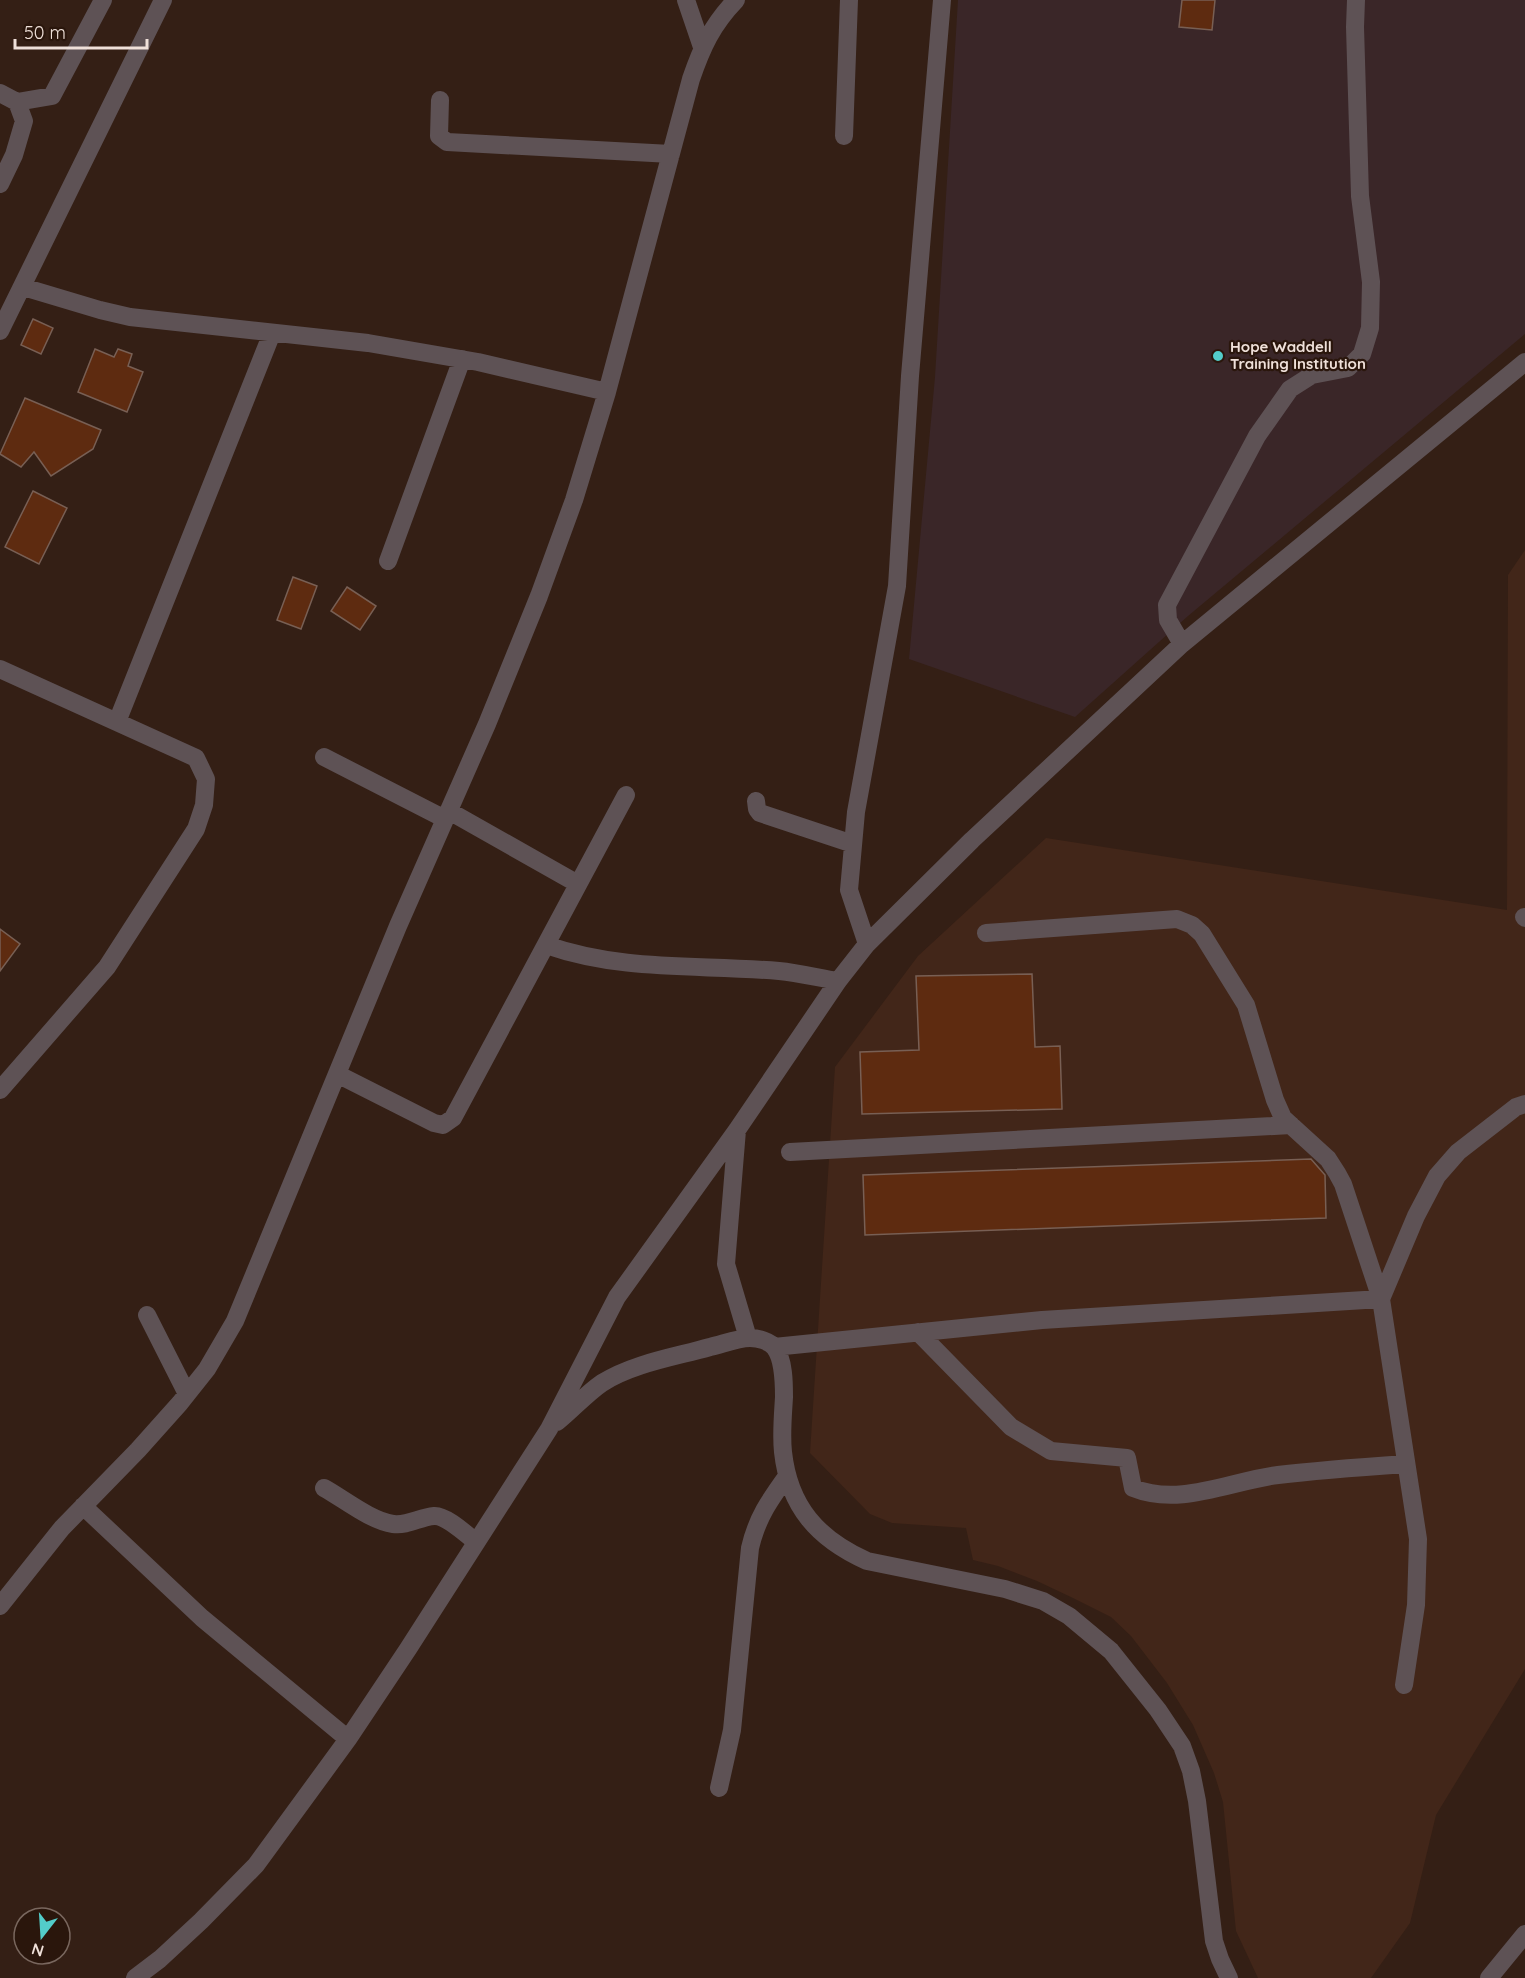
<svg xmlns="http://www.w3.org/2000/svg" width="1525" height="1978" viewBox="0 0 1525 1978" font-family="Quicksand,sans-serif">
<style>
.built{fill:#422619}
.education{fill:#3a2628}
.building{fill:#5e2b10;stroke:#785f54;stroke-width:1.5}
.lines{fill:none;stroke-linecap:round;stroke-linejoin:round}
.minor{stroke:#5e5255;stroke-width:18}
.poi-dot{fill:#53cdca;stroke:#2a160c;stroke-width:2}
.labels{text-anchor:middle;stroke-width:4.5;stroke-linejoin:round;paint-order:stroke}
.poi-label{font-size:15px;font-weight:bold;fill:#efe0d9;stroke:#2a160c;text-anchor:start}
</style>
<rect width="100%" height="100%" fill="#341f15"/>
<path class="built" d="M 1525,550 L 1525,1669 L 1436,1815 L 1410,1923 L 1371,1978 L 1258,1978 L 1236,1931 L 1223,1802 L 1214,1773 L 1193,1725 L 1167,1683 L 1131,1636 L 1111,1617 L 1073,1598 L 1037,1581 L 998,1566 L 973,1560 L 966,1528 L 892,1523 L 870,1514 L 810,1453 L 835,1067 L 918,956 L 1046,838 L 1507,910 L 1508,575 Z"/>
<path class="education" d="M 958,0 L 1525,0 L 1525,334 L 1188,616 L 1075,717 L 909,659 L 935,377 Z"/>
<path class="building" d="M 1182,0 L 1215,0 L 1212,30 L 1179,27 Z
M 33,319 L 53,328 L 41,354 L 21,345 Z
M 95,349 L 114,357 L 118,349 L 132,354 L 128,366 L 143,372 L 127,412 L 78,392 Z
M 25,398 L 101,430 L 93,449 L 51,476 L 34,452 L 21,467 L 0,454 Z
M 33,491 L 67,508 L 39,564 L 5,547 Z
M 293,577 L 317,586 L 301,629 L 277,620 Z
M 347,587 L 376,606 L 360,630 L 331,611 Z
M 0,929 L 20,944 L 0,971 Z
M 1032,974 L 1035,1047 L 1060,1046 L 1062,1109 L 862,1114 L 860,1052 L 919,1050 L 916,976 Z
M 1311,1159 L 1325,1175 L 1326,1218 L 865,1235 L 863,1175 Z"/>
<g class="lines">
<path class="minor" d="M 686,0 L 702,47
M 0,93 L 17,102 L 24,121 L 14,155 L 0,184
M 440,100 L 439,136 L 447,142 L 671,154
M 17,102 L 52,96 L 103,0
M 844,136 L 849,0
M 23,287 L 100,310 L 130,317 L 368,343 L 478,362 L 607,392
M 0,331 L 163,0
M 388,561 L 462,359
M 1182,644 L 1168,620 L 1167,605 L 1257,436 L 1290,389 L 1312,375 L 1348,368 L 1362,354 L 1370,328 L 1371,282 L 1360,196 L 1355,27 L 1356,0
M 0,669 L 196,758 L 206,779 L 204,805 L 196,829 L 107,967 L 0,1090
M 117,722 L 272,333
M 324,757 L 445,819
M 756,801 L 757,809 L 760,813 L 853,844
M 449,811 L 578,884
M 1524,917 L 1525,918
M 986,933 L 1177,919 L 1192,925 L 1202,934 L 1246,1005 L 1275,1100 L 1283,1118 L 1328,1159 L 1337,1173 L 1343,1184 L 1381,1299 L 1418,1539 L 1416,1605 L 1404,1685
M 867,944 L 849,890 L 856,812 L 897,586 L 910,376 L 942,0
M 546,945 C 624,972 698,964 779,971 C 799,973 819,978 838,981
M 337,1074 L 434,1123 L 443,1125 L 453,1118 L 626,795
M 737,1130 L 726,1264 L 748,1338
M 790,1152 L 1291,1125
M 147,1315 L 187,1394
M 918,1332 L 1011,1427 L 1051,1451 L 1127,1458 L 1133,1488 C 1180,1507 1230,1481 1278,1475 C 1320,1470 1363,1467 1406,1464
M 774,1347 L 1042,1320 L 1381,1299 L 1416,1216 L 1437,1176 L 1458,1152 L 1516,1107 L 1525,1104
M 557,1422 C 572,1410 586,1394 602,1383 C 634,1363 675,1357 710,1347 C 723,1344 738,1338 750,1338 C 758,1338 770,1341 775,1348 C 784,1360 784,1383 784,1397 C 783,1415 781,1434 783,1452 C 789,1507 818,1539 867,1561 L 1005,1589 L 1043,1601 L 1069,1616 L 1111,1651 L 1158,1710 L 1182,1746 L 1191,1771 L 1197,1801 L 1214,1941 L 1220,1959 L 1229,1978
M 324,1488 C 344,1499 371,1521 393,1524 C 408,1526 420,1517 434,1516 C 446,1515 467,1535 476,1542
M 83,1506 L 202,1618 L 348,1739
M 0,1606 L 62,1528 L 138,1450 L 180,1403 L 207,1369 L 235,1321 L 398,926 L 487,724 L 539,596 L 574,500 L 607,392 L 691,79 C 702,47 712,25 736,0
M 719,1788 L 732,1730 L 750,1548 C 757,1518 769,1501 787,1476
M 135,1978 L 160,1959 L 201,1921 L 256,1865 L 348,1739 L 408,1649 L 549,1429 L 617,1297 L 737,1130 L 838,981 L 867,944 L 972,840 L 1182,644 L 1525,362
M 1489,1978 L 1525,1934"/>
</g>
<circle class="poi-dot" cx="1218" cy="356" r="6"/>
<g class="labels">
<g class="poi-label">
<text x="1230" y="352">Hope Waddell<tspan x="1230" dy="17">Training Institution</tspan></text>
</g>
</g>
<g transform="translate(42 1936) rotate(197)"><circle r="28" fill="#2a160c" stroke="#79675e" stroke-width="1.5"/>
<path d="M0-4.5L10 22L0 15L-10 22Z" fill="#53cdca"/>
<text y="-9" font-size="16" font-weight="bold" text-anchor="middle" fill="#efe0d9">N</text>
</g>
<path d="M15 39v9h132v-9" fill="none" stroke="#efe0d9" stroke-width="3"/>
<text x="24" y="39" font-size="18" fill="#efe0d9" stroke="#2a160c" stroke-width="4.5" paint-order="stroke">50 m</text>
</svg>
